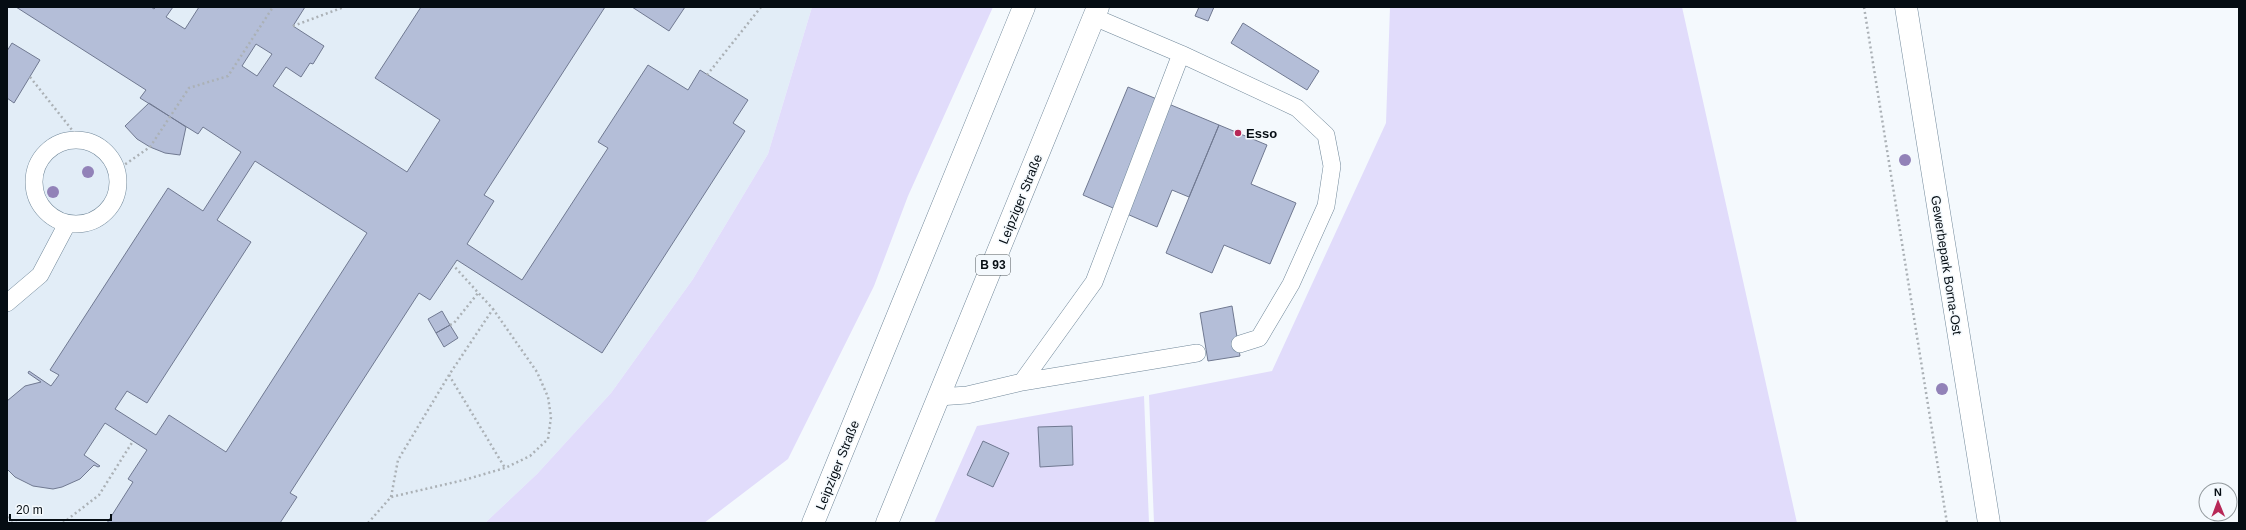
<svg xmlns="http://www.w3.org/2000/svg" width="2246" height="530" viewBox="0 0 2246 530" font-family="Helvetica,sans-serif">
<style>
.built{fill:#e2edf7}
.green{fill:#e1dcfb}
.building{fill:#b4bed8;stroke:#707991;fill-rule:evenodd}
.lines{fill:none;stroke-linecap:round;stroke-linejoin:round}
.lane-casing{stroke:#71889a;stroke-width:18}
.street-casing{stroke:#71889a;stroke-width:23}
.primary-casing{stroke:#71889a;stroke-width:23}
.path{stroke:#abb1b6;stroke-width:2.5;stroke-dasharray:2 3;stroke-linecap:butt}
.lane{stroke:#fff;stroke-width:17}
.street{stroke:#fff;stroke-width:22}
.primary{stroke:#fff;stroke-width:22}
.tree{fill:#9282b8}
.poi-dot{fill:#b72857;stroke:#f4f9fd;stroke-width:1.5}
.labels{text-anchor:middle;stroke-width:3;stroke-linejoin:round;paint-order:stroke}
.shield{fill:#f4f9fd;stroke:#4d5459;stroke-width:1}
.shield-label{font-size:12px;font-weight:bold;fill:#050d13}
.poi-label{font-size:13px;font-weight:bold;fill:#050d13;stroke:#f4f9fd;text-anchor:start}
.street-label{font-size:13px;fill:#050d13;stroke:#f4f9fd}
</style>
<rect width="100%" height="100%" fill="#f4f9fd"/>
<path class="built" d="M 7,7 L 812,7 L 768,154 L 693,279 L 611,393 L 537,474 L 485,523 L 7,523 Z"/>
<path class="green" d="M 812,7 L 993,7 L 908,196 L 874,286 L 788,459 L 704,523 L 485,523 L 537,474 L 611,393 L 693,279 L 768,154 Z
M 1390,7 L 1682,7 L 1797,523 L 1154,523 L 1149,395 L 1272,371 L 1386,123 Z
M 1144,396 L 1149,523 L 934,523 L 977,426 Z"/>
<path class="building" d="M 16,7 L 151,7 L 154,9 L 156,7 L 173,7 L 166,17 L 185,29 L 199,7 L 305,7 L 293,26 L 324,46 L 313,64 L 310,63 L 301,77 L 286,67 L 273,86 L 407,172 L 440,120 L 375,78 L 421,7 L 605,7 L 484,195 L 494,201 L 467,244 L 522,280 L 608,148 L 598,142 L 648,65 L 688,90 L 700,70 L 748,100 L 733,123 L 745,131 L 602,353 L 457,260 L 430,300 L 419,293 L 290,493 L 297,497 L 280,523 L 107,523 L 133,482 L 128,479 L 147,450 L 105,423 L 84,455 L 100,466 L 98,467 L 94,465 L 80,479 L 62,487 L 53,489 L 33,486 L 15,477 L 7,469 L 7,401 L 25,386 L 41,382 L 28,373 L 29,371 L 51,386 L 59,375 L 50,370 L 168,188 L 203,211 L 241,152 L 203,127 L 198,134 L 140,98 L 146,90 ZM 256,44 L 272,54 L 257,76 L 242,66 ZM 255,161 L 367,233 L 226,452 L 169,415 L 156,435 L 115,409 L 127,391 L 147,403 L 251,242 L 217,220 Z
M 632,7 L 685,7 L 669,31 Z
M 1199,7 L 1214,7 L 1208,21 L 1195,16 Z
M 1243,23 L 1319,71 L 1307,90 L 1231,43 Z
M 12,43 L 40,60 L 14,103 L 7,98 L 7,51 Z
M 1128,87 L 1219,125 L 1189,197 L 1172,190 L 1157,227 L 1083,195 Z
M 149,103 L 186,127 L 180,155 L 165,153 L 150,147 L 137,139 L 125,126 Z
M 1219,125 L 1267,145 L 1251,184 L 1296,203 L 1270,264 L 1224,245 L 1212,273 L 1166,253 Z
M 1232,306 L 1240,356 L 1208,361 L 1200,313 Z
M 442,311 L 450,325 L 436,333 L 428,319 Z
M 450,325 L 458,338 L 444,347 L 436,333 Z
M 1072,426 L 1073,465 L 1040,467 L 1038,427 Z
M 983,441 L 1009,453 L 993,487 L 967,475 Z"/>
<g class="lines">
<g class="lane-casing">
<path id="lane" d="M 1181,54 L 1297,108 L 1326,135 L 1332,166 L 1326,206 L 1291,284 L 1259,338 L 1240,344
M34 182a42 42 0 1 1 84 0a42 42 0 1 1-84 0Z
M 7,303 L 40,275 L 67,224
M 1022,382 L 1197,353
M 939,397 L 967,395 L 1022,382 L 1094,282 L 1181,54 L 1094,17"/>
</g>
<g class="street-casing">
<path id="street" d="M 1906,7 L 1989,523"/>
</g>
<g class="primary-casing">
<path id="primary" d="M 813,523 L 1024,7
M 887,523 L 1098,7"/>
</g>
<path class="path" d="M 1864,7 L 1947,523
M 293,26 L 344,7
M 707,75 L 761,7
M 30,77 L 80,140
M 117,170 L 150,147 L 189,88 L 228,76 L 273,7
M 450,325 L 454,323 L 478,293
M 449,375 L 505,468
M 391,497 L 398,460 L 449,375 L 493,309 L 453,265
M 7,517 L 16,523
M 63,523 L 99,495 L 133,441
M 368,523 L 391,497 L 464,480 L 505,468 L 530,456 L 548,439 L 551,417 L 548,397 L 537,372 L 493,309"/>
<use href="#lane" class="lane"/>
<use href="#street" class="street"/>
<use href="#primary" class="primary"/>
</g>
<g class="tree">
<circle cx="1905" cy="160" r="6"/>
<circle cx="88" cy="172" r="6"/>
<circle cx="53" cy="192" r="6"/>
<circle cx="1942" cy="389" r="6"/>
</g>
<circle class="poi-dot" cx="1238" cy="133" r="4"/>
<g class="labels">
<rect class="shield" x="976" y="255" width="34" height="20" rx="3"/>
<g class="shield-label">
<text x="993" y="269">B 93</text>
</g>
<g class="poi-label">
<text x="1246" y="138">Esso</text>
</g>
<g class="street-label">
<text transform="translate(1020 199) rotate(-68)" y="5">Leipziger Straße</text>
<text transform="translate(1947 265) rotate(81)" y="5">Gewerbepark Borna-Ost</text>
<text transform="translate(837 465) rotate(-68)" y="5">Leipziger Straße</text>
</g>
</g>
<rect width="2246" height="530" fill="none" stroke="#050d13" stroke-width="16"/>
<g transform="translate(2218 502) rotate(359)"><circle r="19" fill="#f4f9fd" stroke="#949b9f"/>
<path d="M0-3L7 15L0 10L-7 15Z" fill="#b72857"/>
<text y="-6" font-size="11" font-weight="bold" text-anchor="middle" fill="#050d13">N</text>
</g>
<path d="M10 514v6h101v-6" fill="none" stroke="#050d13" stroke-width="2"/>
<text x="16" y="514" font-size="12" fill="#050d13" stroke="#f4f9fd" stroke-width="3" paint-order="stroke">20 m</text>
</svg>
